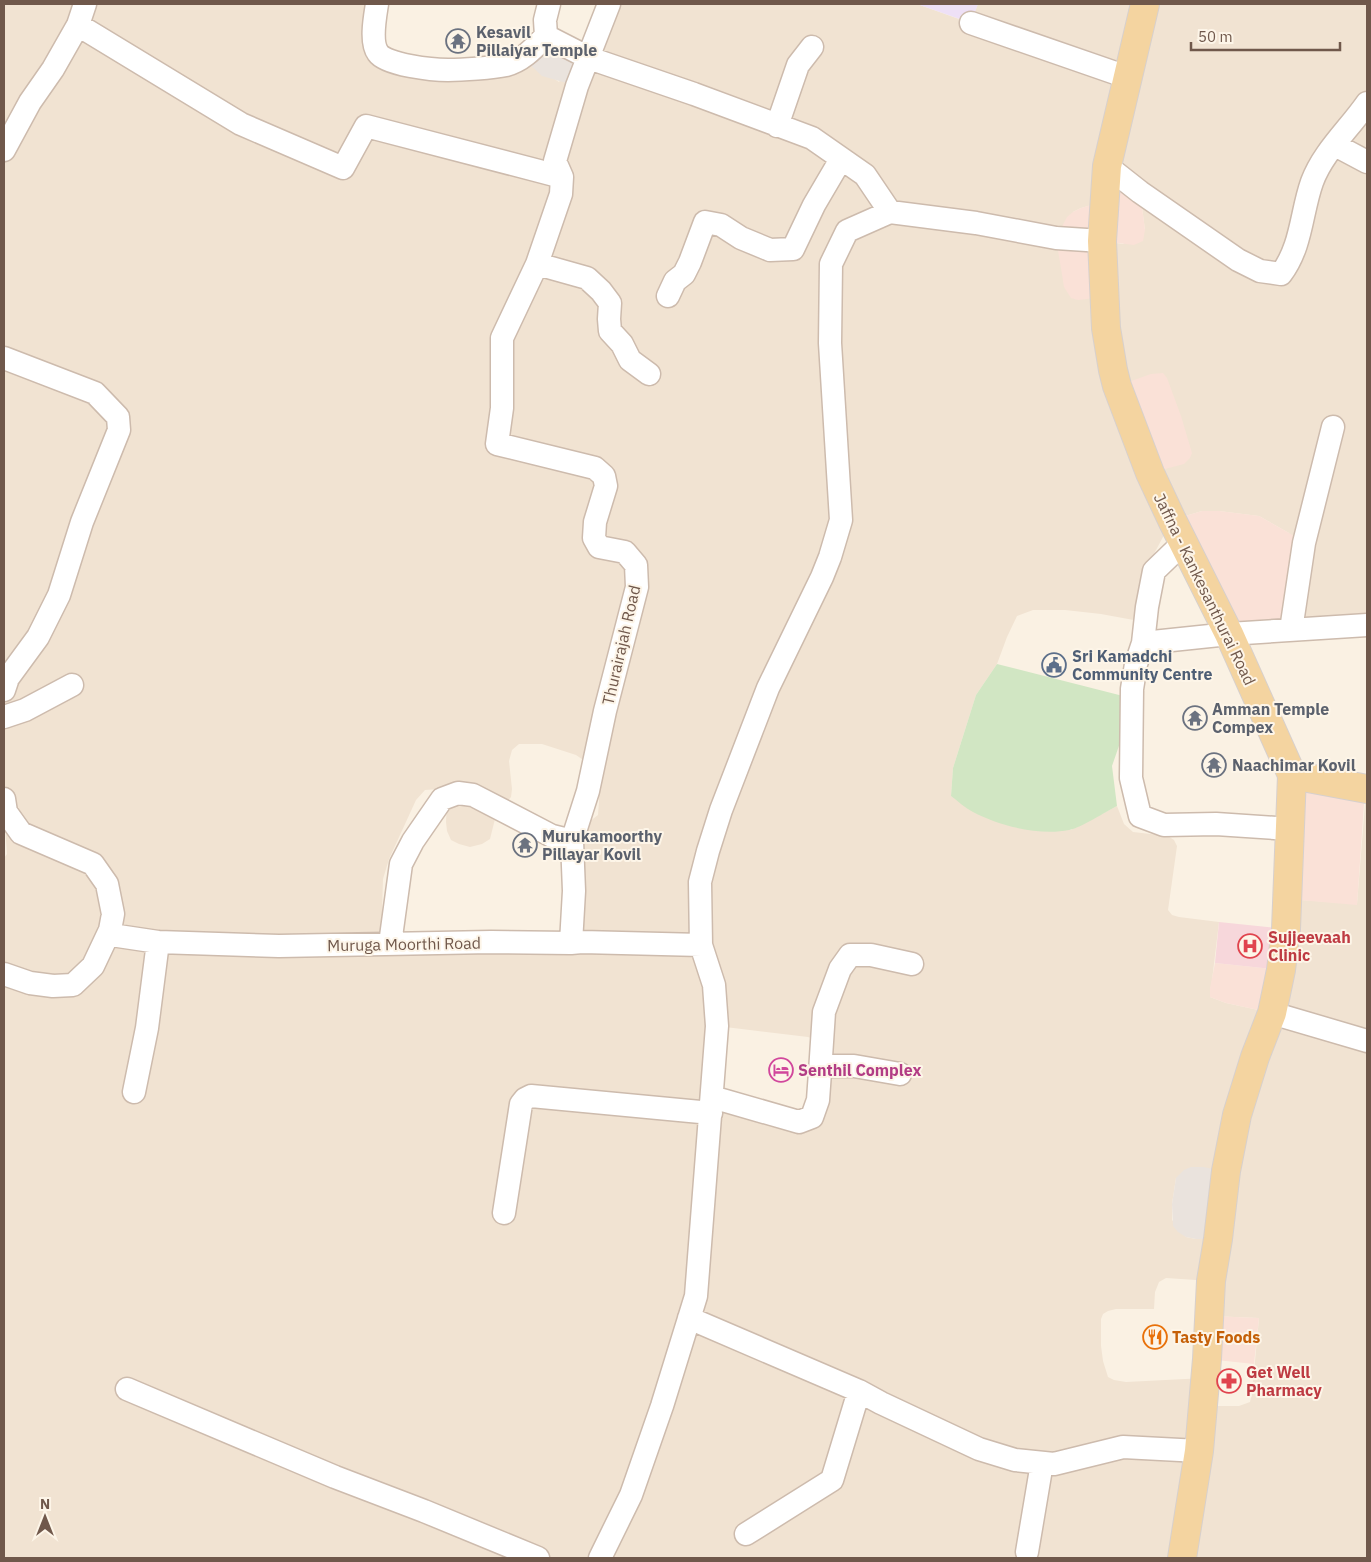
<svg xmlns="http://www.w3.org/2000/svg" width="1371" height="1562" viewBox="0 0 1371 1562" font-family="'IBM Plex Sans',sans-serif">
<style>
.residential{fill:#f1e3d2;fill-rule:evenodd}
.commercial{fill:#fae1d7}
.industrial{fill:#eae3dd}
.education{fill:#eee0f6}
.medical{fill:#f7d7db}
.green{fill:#d1e6c3}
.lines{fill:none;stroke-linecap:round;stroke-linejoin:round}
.minor-casing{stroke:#cdbbad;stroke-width:25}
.major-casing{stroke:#d7d0cd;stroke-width:30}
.minor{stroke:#fff;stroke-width:22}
.major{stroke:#f4d4a0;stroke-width:28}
.labels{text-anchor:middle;stroke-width:4;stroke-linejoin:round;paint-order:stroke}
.worship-label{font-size:16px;font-weight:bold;fill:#5b616d;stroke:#fdf5e8;text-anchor:start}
.street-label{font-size:16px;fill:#70584b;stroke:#fdf5e8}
.service-label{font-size:16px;font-weight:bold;fill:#4e5e75;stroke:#fdf5e8;text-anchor:start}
.health-label{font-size:16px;font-weight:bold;fill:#be3a42;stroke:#fdf5e8;text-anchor:start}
.hotel-label{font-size:16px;font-weight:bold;fill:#b23c85;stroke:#fdf5e8;text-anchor:start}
.food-label{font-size:16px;font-weight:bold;fill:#c56008;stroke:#fdf5e8;text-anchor:start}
</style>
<rect width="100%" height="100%" fill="#faf1e3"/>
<path class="residential" d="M 4,4 L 377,4 L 387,60 L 523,58 L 559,82 L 609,4 L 917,4 L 970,23 L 978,4 L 1367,4 L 1367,625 L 1291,630 L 1289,533 L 1259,516 L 1219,511 L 1202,511 L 1172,520 L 1148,565 L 1139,621 L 1101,614 L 1065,610 L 1033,610 L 1017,616 L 1007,637 L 997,664 L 976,695 L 953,768 L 951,796 L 1071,830 L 1117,806 L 1124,824 L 1133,832 L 1168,836 L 1174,840 L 1177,846 L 1168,910 L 1172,915 L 1179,917 L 1219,922 L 1210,997 L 1226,1003 L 1272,1013 L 1287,899 L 1357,904 L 1367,779 L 1367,1558 L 4,1558 L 4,858 L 7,854 L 4,813 ZM 1140,192 L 1145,230 L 1123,244 L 1102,241 L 1073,212 L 1081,208 ZM 519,744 L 542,744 L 576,755 L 589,764 L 599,789 L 599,802 L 598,815 L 589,822 L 575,854 L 582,942 L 381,945 L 383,879 L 389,859 L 416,800 L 425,790 L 438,789 L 447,804 L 446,822 L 447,831 L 451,840 L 459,844 L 470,847 L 482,844 L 490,839 L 496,815 L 511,797 L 512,789 L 509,761 L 512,750 ZM 717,1026 L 808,1037 L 822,1042 L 817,1119 L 712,1097 ZM 1176,1178 L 1218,1239 L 1196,1239 L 1186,1237 L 1172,1220 L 1172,1204 ZM 1166,1278 L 1211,1281 L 1210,1316 L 1259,1318 L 1252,1393 L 1250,1402 L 1239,1406 L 1202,1406 L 1205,1378 L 1126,1382 L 1114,1380 L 1108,1377 L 1103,1361 L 1101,1346 L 1101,1319 L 1103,1314 L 1108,1311 L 1116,1309 L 1154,1309 L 1155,1292 L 1159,1282 Z"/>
<path class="commercial" d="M 1107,166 L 1140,192 L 1145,230 L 1143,241 L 1134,245 L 1103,241 L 1104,296 L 1087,299 L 1078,300 L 1071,298 L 1064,287 L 1056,238 L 1067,217 L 1073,212 L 1081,208 L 1091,205 Z
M 1163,373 L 1167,378 L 1181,416 L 1192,453 L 1190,458 L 1184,464 L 1150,473 L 1117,386 L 1151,374 Z
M 1202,511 L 1219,511 L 1259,516 L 1289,533 L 1304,543 L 1291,630 L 1229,634 L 1172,520 Z
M 1292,775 L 1365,789 L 1357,905 L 1287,899 Z
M 1215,963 L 1281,970 L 1272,1013 L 1226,1003 L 1210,997 L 1210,988 Z
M 1210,1316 L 1259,1318 L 1254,1364 L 1207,1359 Z"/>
<path class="industrial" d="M 546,36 L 589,58 L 577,86 L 542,76 L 523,58 Z
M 1191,1167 L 1203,1167 L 1226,1171 L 1218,1239 L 1196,1239 L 1186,1237 L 1178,1232 L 1173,1226 L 1172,1204 L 1176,1178 L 1184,1170 Z"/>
<path class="education" d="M 917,4 L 978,4 L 971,23 Z"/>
<path class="medical" d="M 1219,922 L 1286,929 L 1281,970 L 1215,963 Z"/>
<path class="green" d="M 997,664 L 1127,697 L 1121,740 L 1112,766 L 1117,806 C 1105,812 1081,828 1069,830 C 1040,836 999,826 973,812 C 965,808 958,801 951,796 L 953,768 L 976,695 Z"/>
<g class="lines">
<g class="minor-casing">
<path id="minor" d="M 377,4 C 375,17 370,42 378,53 C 386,65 433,70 448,70 C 462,70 492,68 506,65 C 522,61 534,48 546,36
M 549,4 L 545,20 L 546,36 L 589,58 L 694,94 L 812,138 L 865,175 L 890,212
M 971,23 L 1127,77
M 78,25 L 241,124 L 343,168 L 366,126 L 562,177 L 555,161 L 577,86 L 609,4
M 777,126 L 798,65 L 812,47
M 1335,145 L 1367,162
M 4,150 L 30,102 L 53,69 L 78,25 L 85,4
M 1107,166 L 1140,192 L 1238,260 L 1260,271 L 1281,274 C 1302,246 1301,213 1312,182 C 1323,152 1349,129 1367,103
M 562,177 L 561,194 L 537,264 L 502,338 L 502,408 L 497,444 L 595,468 L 604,476 L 606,486 L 595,522 L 594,538 L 599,547 L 625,552 L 636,565 L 637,587 L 605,711 L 588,791 L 572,841 L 574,891 L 571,943
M 537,264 L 587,278 L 601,291 L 610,303 L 609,319 L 610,331 L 622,344 L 630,360 L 649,374
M 668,296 L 675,281 L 684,274 L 690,262 L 705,222 L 721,225 L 741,238 L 770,250 L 793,249 L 814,205 L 841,159
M 4,358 L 95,393 L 118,417 L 119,430 L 82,522 L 59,595 L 38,637 L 8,678 L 4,690
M 1291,630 L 1304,543 L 1333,427
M 1143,643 L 1147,607 L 1154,571 L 1183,543
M 4,717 L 25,710 L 72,685
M 4,799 L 6,812 L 21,833 L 93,864 L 107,884 L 113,914 L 110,930 L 93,966 L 73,985 L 53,986 L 30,983 L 4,974
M 1290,829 L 1216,824 L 1164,825 L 1140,816 L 1131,778 L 1132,689 L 1136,664 L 1143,643 L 1229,634 L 1367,625
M 110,930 L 118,936 L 158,942 L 279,946 L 491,942 L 571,943 L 582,942 L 701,945
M 390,944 L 401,864 L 413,841 L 442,799 L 458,793 L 473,795 L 552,836 L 572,841
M 1272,1013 L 1367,1041
M 820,1072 L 824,1012 L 840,969 L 850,955 L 871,955 L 912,964
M 134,1092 L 147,1028 L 158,942
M 712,1097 L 799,1122 L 812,1117 L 818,1100 L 820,1072 L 826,1066 L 854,1066 L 900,1074
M 504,1213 L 521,1104 L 525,1099 L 531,1096 L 711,1113
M 689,1318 L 859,1391 L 881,1403 L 979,1449 L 1015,1460 L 1054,1464 L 1123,1447 L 1199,1451
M 127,1389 L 335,1477 L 424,1511 L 538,1558
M 746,1534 L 832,1480 L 859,1391
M 1027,1552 L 1042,1463
M 600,1558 L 631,1495 L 662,1406 L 696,1296 L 717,1026 L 714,985 L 701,945 L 700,882 L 708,851 L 721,810 L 768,688 L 822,577 L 830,557 L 841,520 L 830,343 L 831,264 L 847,231 L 890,212 L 976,223 L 1056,238 L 1102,241"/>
</g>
<g class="major-casing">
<path id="major" d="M 1145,4 L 1107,166 L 1102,241 L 1106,328 L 1113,370 L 1117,386 L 1150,473 L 1172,520 L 1229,634 L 1292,775 L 1286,929 L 1281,970 L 1272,1013 L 1255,1057 L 1237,1115 L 1226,1171 L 1218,1239 L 1211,1281 L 1207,1359 L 1199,1451 L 1182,1558
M 1292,775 L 1367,789"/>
</g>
<use href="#minor" class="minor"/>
<use href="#major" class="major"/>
</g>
<defs>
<g id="temple-ring" transform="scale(1.25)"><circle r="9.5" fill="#fdf5e8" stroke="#6b7280" stroke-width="1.5"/><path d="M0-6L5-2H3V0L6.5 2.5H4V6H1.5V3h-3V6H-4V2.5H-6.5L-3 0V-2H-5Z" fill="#6b7280"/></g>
<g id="civic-ring" transform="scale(1.25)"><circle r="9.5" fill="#fdf5e8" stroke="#5c6f8a" stroke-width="1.5"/><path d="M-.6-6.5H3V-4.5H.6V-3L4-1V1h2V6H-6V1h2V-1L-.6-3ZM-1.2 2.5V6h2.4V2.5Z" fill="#5c6f8a"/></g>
<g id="hospital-ring" transform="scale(1.25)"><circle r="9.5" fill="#fdf5e8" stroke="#e0444e" stroke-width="1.5"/><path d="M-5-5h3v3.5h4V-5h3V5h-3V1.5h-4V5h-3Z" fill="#e0444e"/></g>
<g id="hotel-ring" transform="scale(1.25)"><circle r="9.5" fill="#fdf5e8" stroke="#d1479c" stroke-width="1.5"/><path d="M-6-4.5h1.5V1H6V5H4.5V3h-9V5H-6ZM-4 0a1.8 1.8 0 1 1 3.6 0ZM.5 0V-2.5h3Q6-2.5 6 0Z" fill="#d1479c"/></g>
<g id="restaurant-ring" transform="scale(1.25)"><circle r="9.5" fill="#fdf5e8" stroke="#e8710a" stroke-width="1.5"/><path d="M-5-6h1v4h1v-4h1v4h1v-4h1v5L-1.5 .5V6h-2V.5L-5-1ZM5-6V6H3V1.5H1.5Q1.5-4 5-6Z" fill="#e8710a"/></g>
<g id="pharmacy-ring" transform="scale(1.25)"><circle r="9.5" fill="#fdf5e8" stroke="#e0444e" stroke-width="1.5"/><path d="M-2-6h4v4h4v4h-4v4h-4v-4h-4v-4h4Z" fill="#e0444e"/></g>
</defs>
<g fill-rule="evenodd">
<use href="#temple-ring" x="458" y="41"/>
<use href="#civic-ring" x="1054" y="665"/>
<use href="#temple-ring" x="1195" y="718"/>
<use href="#temple-ring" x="1214" y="765"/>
<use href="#temple-ring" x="525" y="845"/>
<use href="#hospital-ring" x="1250" y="946"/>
<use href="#hotel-ring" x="781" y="1070"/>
<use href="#restaurant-ring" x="1155" y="1337"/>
<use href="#pharmacy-ring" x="1229" y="1381"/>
</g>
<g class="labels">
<g class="worship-label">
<text x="476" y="38">Kesavil<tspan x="476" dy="18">Pillaiyar Temple</tspan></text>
<text x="1212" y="715">Amman Temple<tspan x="1212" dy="18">Compex</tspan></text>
<text x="1232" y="771">Naachimar Kovil</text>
<text x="542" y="842">Murukamoorthy<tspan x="542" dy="18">Pillayar Kovil</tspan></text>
</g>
<g class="street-label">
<text transform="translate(1205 589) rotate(64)" y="6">Jaffna - Kankesanthurai Road</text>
<text transform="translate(621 645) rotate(-77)" y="6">Thurairajah Road</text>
<text transform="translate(404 944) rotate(-1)" y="6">Muruga Moorthi Road</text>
</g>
<g class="service-label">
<text x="1072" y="662">Sri Kamadchi<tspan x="1072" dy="18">Community Centre</tspan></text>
</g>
<g class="health-label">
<text x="1268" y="943">Sujjeevaah<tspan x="1268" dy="18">Clinic</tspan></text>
<text x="1246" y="1378">Get Well<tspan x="1246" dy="18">Pharmacy</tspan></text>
</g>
<g class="hotel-label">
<text x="798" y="1076">Senthil Complex</text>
</g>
<g class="food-label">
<text x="1172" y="1343">Tasty Foods</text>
</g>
</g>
<rect width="1371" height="1562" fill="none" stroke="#70584b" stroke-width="10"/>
<g transform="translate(45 1517)" stroke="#fdf5e8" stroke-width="4" paint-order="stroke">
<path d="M0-4L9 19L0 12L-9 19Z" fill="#70584b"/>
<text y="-8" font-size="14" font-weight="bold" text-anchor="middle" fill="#70584b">N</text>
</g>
<path d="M1191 42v8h149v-8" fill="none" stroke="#70584b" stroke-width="2.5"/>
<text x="1198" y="42" font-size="15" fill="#70584b" stroke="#fdf5e8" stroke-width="4" paint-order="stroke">50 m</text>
</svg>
